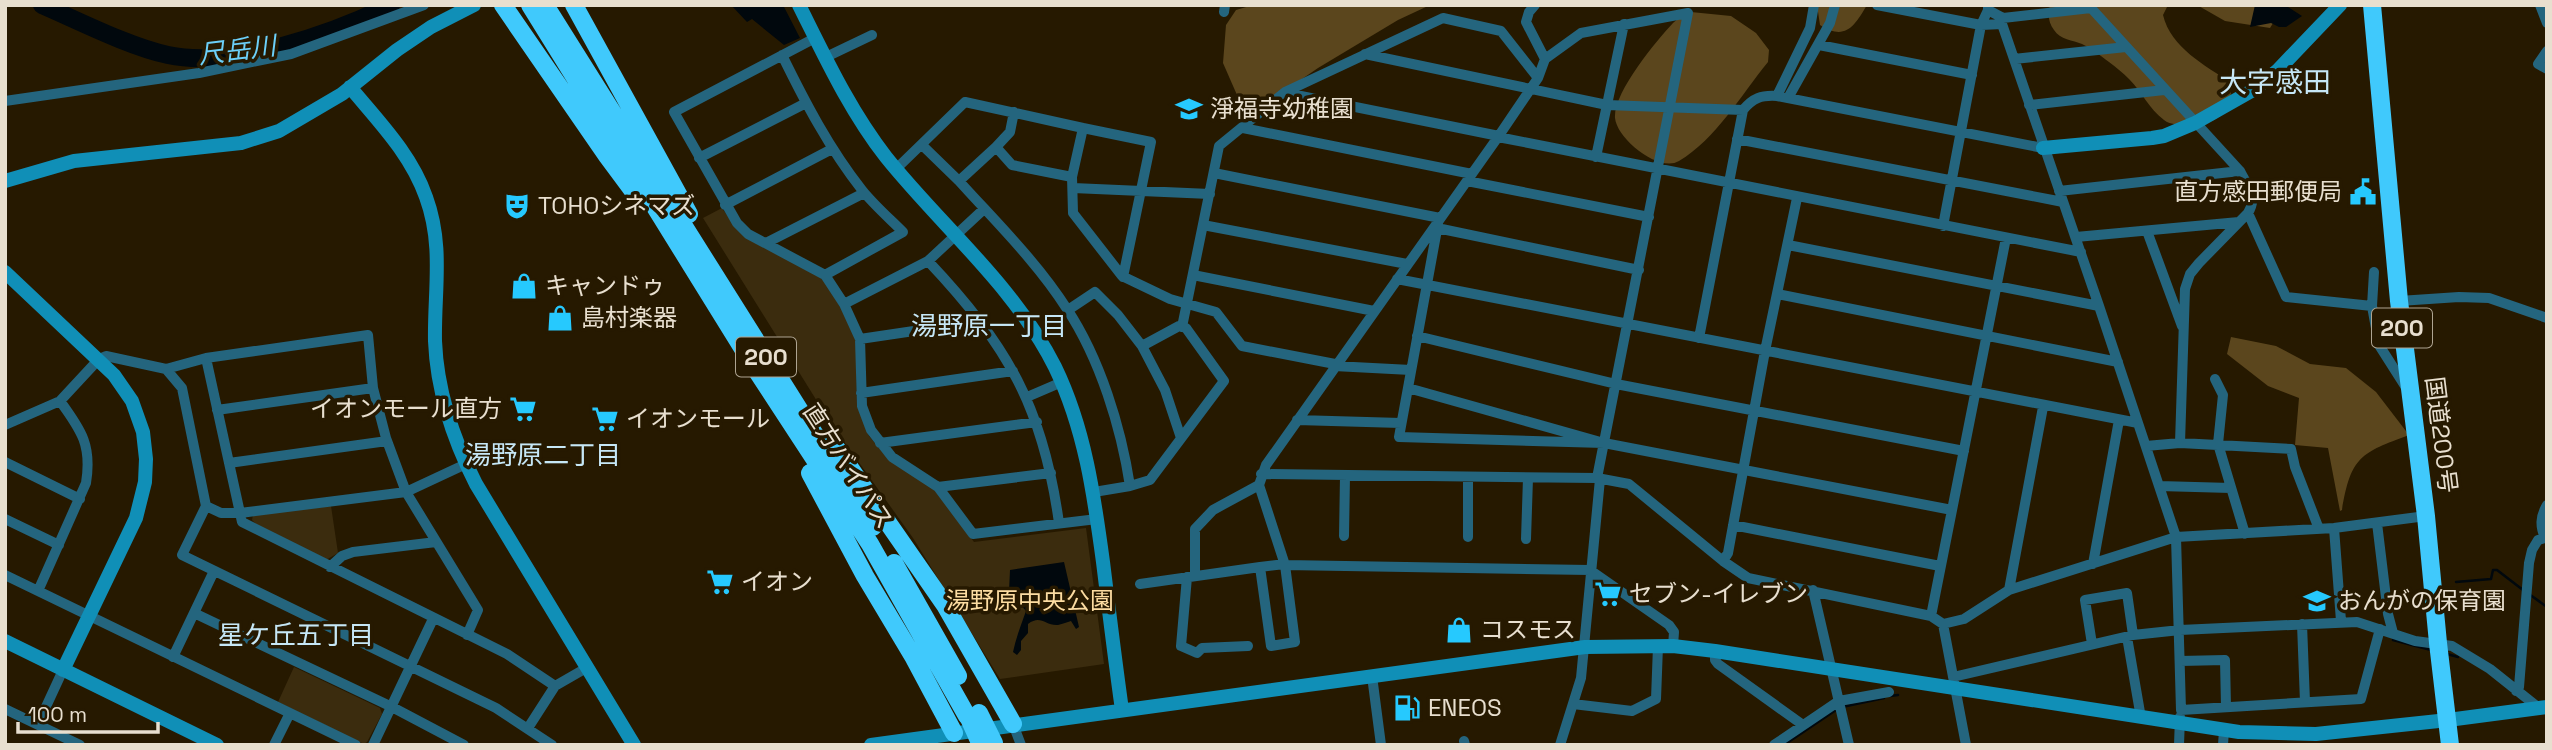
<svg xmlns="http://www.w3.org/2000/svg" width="2552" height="750" viewBox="0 0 2552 750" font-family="'Space Grotesk','Noto Sans JP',sans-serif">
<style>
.green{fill:#3b2c0e}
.forest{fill:#5b461d}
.water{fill:#01080d}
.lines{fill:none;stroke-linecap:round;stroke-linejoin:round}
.stream{stroke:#01080d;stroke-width:2.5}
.river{stroke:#01080d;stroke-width:18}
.street{stroke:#24657e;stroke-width:10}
.secondary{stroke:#108fb7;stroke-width:14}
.highway{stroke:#40c9fc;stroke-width:18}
.highway-bridge{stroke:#40c9fc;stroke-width:18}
.labels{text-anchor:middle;stroke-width:7;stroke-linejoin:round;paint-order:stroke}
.shield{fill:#261900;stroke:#aea491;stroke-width:2}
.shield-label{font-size:23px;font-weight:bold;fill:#e8dfcf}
.poi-label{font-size:24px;fill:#e8dfcf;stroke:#261900;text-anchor:start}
.street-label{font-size:24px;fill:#e8dfcf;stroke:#261900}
.park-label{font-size:24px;fill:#fcdca1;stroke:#261900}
.water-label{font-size:26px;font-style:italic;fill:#6cd0f9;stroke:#261900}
.neighbourhood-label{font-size:26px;fill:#c6e7f6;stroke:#261900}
.quarter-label{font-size:28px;fill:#c6e7f6;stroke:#261900}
</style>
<rect width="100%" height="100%" fill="#261900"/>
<path class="green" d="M 722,208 L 734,225 L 825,280 L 850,324 L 856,342 L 857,405 L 869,436 L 889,460 L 933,488 L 974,542 L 1086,528 L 1104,664 L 1000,679 L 913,538 L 830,422 L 703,218 Z
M 331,506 L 338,553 L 326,560 L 259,527 L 252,520 L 253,515 Z
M 294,667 L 380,708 L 382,714 L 367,742 L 364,744 L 278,702 Z"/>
<path class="forest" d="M 1253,5 L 1450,5 L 1428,6 L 1398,20 L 1318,68 L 1270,101 L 1257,102 L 1237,95 L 1223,63 L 1226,25 L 1236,10 Z
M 1817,5 L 1867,5 C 1854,27 1845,41 1820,25 Z
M 2050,5 L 2168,5 L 2163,15 C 2171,48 2205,65 2231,83 C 2233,112 2217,125 2190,125 C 2182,125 2170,125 2164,120 C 2149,109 2142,92 2129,79 C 2123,73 2116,67 2109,62 C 2101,56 2091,48 2082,44 C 2073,40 2060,40 2054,30 C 2048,22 2048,15 2050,5 Z
M 2197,5 L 2281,5 L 2278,15 L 2270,28 L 2225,21 Z
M 1691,12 L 1731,16 L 1756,33 L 1769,50 L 1768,62 C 1741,95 1716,139 1679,161 C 1659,173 1617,139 1615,118 C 1613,93 1656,41 1673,23 C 1678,18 1685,15 1691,12 Z
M 2231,337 L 2276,346 L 2310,364 L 2346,368 L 2376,392 L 2409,435 C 2361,453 2351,456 2342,510 L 2340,511 L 2328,448 L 2295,445 L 2299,398 L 2268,386 L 2227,354 Z"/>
<path class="water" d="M 731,5 L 783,5 L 800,38 L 784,45 L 752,19 L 747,22 Z
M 2255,5 L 2285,5 L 2302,16 L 2286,27 L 2279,27 L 2271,23 L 2250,27 Z
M 1064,562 L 1079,627 L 1076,629 L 1071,621 C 1067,622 1063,624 1058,625 C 1045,626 1041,614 1028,624 L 1028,633 L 1021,641 L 1021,650 L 1017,655 L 1013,652 C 1016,638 1021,625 1026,611 L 1009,592 L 1010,570 Z"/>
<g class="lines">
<path class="stream" d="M 2456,582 L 2491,579 L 2493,570 L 2497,570 L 2523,590
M 2529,594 L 2547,607
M 2393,640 L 2431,650
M 2447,654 L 2458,657
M 1890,696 L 1898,695
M 1842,707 L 1884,698
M 1784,745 L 1836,710"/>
<path class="river" d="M 42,5 C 79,21 130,47 168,55 C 233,69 332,34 391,5"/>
<path class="street" d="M 1535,5 L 1529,12 L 1526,22 L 1545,59
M 1877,5 L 1981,25 L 1988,10
M 1988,5 L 1988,10 L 2003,18 L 2091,8 L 2240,171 C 2248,187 2258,197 2248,213 L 2199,263 L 2190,274 L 2185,289 L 2180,443 L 2146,446
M 2540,5 L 2547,23
M 1224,12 L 1225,5
M 2003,18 L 2002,24 L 2099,306 L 2176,537 L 2181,710 L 2361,699 L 2380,629
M 815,38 L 674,112 L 737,223 L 748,234 L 825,275 L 844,304 L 860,339 L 862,406 L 871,430 L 892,457 L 938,487 L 973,534 L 1097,519
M 1819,45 L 1972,75
M 2547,51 L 2538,64 L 2547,69
M 1365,54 L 1607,105 L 1743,110
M 782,55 C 805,102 829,148 862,190 C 874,205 889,218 903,232 L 825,275
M 826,57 L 872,35
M 2014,59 L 2126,47
M 1286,93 L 1499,136
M 1777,96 L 1810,28 L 1814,5
M 1788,98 L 1830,23 L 1835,5
M 5,101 L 199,73 L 291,54 L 424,5
M 2029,105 L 2164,90
M 1014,112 L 1010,132 L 996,147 L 1012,165 L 1072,177
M 1083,128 L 1151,142 L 1123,277
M 1243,128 L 1472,174
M 1498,137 L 2081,252
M 1737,139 L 2063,202
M 922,145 L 959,181 L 996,147
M 1596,157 L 1624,24
M 699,158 L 806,103
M 896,169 L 965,102 L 1083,128 L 1072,177 L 1073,213 L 1122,276 L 1170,299 L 1216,312 L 1242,346 L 1335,364
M 1214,173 L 1440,218
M 959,181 C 996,222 1037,262 1067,309 C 1100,359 1121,427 1130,486 L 1094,492
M 1467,181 L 1649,217
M 1073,188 L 1210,194
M 2059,191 L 2240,171
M 725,205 L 832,149
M 2248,213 L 2286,297 L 2372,306
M 1203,225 L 1407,264
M 1943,226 L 1981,25 L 2002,24
M 1437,228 L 1639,270
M 2147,231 L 2182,326
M 2076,237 L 2239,222
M 766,243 L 864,193
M 1788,245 L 2099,306
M 928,261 L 984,209
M 2374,272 L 2372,306 L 2379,345 L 2407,389
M 1193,275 L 1374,311
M 1397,279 L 2138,423
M 1777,294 L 2118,362
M 2399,301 L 2459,297 L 2489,298 L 2547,318
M 844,304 L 928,261 C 1008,346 1043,407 1059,523
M 1068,310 L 1095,292 L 1118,315 L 1142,346
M 1182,327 L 1219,146 L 1285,92 L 1443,18 L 1501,31 L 1538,78
M 1417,336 L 1616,384 L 1964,451
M 1699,338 L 1743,110 C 1753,98 1761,95 1777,96 L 2043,148
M 860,339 L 981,321
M 206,358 L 368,335 L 373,388 L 386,438 L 406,492 L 478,610 L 467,635
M 1334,366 L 1411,370
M 166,369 L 206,358 L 242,522 L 507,654 L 555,686
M 2215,379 L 2223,395 L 2218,444 L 2245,534
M 1408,388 L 1604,443 L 1399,437 L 1438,224
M 861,393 L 1013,371
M 1027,397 L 1062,382
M 217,410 L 373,388
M 1297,420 L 1401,423
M 5,425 L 60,401 L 99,359 L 106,356 L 166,369 L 182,388 L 206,506 L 182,555 L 496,708 L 552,745
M 880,443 L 1037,422
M 1604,443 L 1952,510
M 2180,443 L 2291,449 L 2295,467 L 2319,529
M 5,462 L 80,499
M 229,463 L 387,441
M 1261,474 L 1597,478 L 1629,484 L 1723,561 L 1748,578 L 1931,616 L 1943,624 L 1966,745
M 1597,478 L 1688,13 L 1581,33 L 1545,59 L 1538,78 L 1498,137 L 1266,465 L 1259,485 L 1285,565 L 1590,570 L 1669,625 L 1674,632 L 1673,646
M 1130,486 L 1150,480 L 1224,381 L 1186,328 L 1179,326 L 1142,346 L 1165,390 L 1181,438
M 2159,486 L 2231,488
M 938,487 L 1051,473
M 206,506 L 221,513 L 240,513 L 406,492 L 466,464
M 5,519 L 59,545
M 2377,523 L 2388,614 L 2393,633
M 1733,525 L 1940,566
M 2334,528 L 2341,621
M 1344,536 L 1345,476
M 1468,537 L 1468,477
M 1526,539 L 1528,478
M 1723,561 L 1728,553 L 1765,351 L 1797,198
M 1285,564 L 1260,567 L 1271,646 L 1295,642 L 1285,565
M 2093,564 L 2119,420
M 330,567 L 342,556 L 353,552 L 436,542
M 5,575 L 356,745
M 1195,576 L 1195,529 L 1213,510 L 1259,485
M 1187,577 L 1181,646 L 1197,653 L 1202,648 L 1248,646
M 1140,584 L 1260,567
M 1813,590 L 1849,745
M 2009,590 L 2043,407
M 38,591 L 86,483 C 92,446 82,431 60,401
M 194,613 L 392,707 L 464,745
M 1931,616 L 2006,238
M 1943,624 L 1964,619 L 2009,590 L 2176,537 L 2334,528 L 2426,516
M 2302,624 L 2305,702
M 2127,637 L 2141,718
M 2092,644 L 2085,600 L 2127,593 L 2133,635
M 1715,651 L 1715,660 L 1718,664 L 1803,725
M 173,657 L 214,571
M 2180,661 L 2225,660 L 2226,707
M 1372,676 L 1381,745
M 1953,677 L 2133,635 L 2180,630 L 2357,622 L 2415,641 L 2452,646 L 2490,669 L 2539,708
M 2516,691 L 2519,687 L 2529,563 L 2532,550 L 2538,540 L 2545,538 C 2540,526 2540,517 2547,505
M 1573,704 L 1632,711 L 1656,699 L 1658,646
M 5,709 L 80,745
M 38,724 L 63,670
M 1013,724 L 1021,745
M 528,728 L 555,686 L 588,667
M 1464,741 L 1465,745
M 274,745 L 290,713
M 373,745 L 433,619
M 1560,745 L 1581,678 L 1600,479
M 1774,745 L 1839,701 L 1889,692
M 2179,745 L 2180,717
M 2223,745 L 2224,730"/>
<path class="secondary" d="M 799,5 C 825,57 850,111 886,157 C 943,228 1013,284 1055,367 C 1085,429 1094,495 1103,562 C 1109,611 1115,660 1122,710
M 350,87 C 379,122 411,154 426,197 C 444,246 434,291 435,341 C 437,390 454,441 476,484 L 634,745
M 2043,148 L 2152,138 L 2164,136 L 2195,123 L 2255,89 L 2277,71 L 2340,5
M 5,181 L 74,161 L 241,143 L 279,131 L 342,94 L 397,50 L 431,27 L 474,5
M 5,272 L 114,375 L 132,401 L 143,432 L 146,459 L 145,482 L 136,518 L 63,670
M 5,641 L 217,745
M 871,745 L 1585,647 L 1673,646 L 1715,651 L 2239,732 L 2316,734 L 2448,720 L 2547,707"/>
<path class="highway" d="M 503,5 L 607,156 L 633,191
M 530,5 L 753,365 L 870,544 L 967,716
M 545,5 L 873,527
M 574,5 L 689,214
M 2372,5 L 2399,301 L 2426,516 L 2438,643 L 2450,745
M 834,445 L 945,605 L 1013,724
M 810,473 L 865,576 L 914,658 L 954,733
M 894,563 L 958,676"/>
<path class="highway-bridge" d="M 979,713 L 994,743
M 968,716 L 981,745"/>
</g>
<defs>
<g id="school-bare" transform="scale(2.1)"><path d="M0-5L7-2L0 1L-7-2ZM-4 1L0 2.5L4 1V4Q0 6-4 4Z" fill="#26c9fe" stroke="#261900" stroke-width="2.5" paint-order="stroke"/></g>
<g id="civic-bare" transform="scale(2.1)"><path d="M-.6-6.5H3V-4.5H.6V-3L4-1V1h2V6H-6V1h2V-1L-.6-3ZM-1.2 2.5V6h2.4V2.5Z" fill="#26c9fe" stroke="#261900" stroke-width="2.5" paint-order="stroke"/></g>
<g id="theatre-bare" transform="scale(2.1)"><path d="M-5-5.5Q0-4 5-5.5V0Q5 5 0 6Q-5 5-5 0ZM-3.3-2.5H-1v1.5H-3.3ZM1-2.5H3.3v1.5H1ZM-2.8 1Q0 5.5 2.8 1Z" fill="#26c9fe" stroke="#261900" stroke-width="2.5" paint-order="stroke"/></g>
<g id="shop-bare" transform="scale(2.1)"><path d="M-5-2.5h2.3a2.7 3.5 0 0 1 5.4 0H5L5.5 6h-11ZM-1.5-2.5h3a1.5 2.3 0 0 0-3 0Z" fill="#26c9fe" stroke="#261900" stroke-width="2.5" paint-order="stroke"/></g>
<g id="supermarket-bare" transform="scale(2.1)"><path d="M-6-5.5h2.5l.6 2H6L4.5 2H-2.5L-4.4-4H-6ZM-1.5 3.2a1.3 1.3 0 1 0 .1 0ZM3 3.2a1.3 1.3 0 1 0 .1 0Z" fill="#26c9fe" stroke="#261900" stroke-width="2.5" paint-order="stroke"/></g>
<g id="fuel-bare" transform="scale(2.1)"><path d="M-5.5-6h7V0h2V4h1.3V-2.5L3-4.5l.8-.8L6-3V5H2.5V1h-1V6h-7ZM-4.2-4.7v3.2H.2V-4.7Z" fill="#26c9fe" stroke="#261900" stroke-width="2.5" paint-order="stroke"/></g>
</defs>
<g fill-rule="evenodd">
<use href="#school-bare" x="1189" y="109"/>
<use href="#civic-bare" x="2363" y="192"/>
<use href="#theatre-bare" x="517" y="206"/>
<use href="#shop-bare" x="524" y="286"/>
<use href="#shop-bare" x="560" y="318"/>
<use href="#supermarket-bare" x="523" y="409"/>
<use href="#supermarket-bare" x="605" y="419"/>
<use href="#supermarket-bare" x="720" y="582"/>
<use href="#supermarket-bare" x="1608" y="594"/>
<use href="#school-bare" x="2317" y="601"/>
<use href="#shop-bare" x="1459" y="630"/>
<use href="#fuel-bare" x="1407" y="708"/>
</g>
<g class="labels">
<g class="shield">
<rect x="2372" y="308.5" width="60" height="39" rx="5"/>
<rect x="736" y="337.5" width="60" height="39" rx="5"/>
</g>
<g class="shield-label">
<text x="2402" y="336">200</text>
<text x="766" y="365">200</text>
</g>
<g class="poi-label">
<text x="1210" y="117">淨福寺幼稚園</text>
<text x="2342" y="200" text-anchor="end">直方感田郵便局</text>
<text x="538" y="214">TOHOシネマズ</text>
<text x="545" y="294">キャンドゥ</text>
<text x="581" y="326">島村楽器</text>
<text x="502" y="417" text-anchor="end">イオンモール直方</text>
<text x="626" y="427">イオンモール</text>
<text x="741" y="590">イオン</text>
<text x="1629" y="602">セブン-イレブン</text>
<text x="2338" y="609">おんがの保育園</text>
<text x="1480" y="638">コスモス</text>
<text x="1428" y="716">ENEOS</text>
</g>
<g class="street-label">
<text transform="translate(2441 435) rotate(83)" y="8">国道200号</text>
<text transform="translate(848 466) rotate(57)" y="8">直方バイパス</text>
</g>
<g class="park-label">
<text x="1030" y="609">湯野原中央公園</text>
</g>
<g class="water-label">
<text transform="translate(237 50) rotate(-7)" y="9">尺岳川</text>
</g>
<g class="neighbourhood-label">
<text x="989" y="335">湯野原一丁目</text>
<text x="543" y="464">湯野原二丁目</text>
<text x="296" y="644">星ケ丘五丁目</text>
</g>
<g class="quarter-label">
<text x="2275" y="92">大字感田</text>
</g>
</g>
<rect width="2552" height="750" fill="none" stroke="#e8dfcf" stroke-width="14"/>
<path d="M18 722v10h140v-10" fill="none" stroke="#e8dfcf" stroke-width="3.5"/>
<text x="28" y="722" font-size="21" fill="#e8dfcf" stroke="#261900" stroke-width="5" paint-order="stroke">100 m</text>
</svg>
